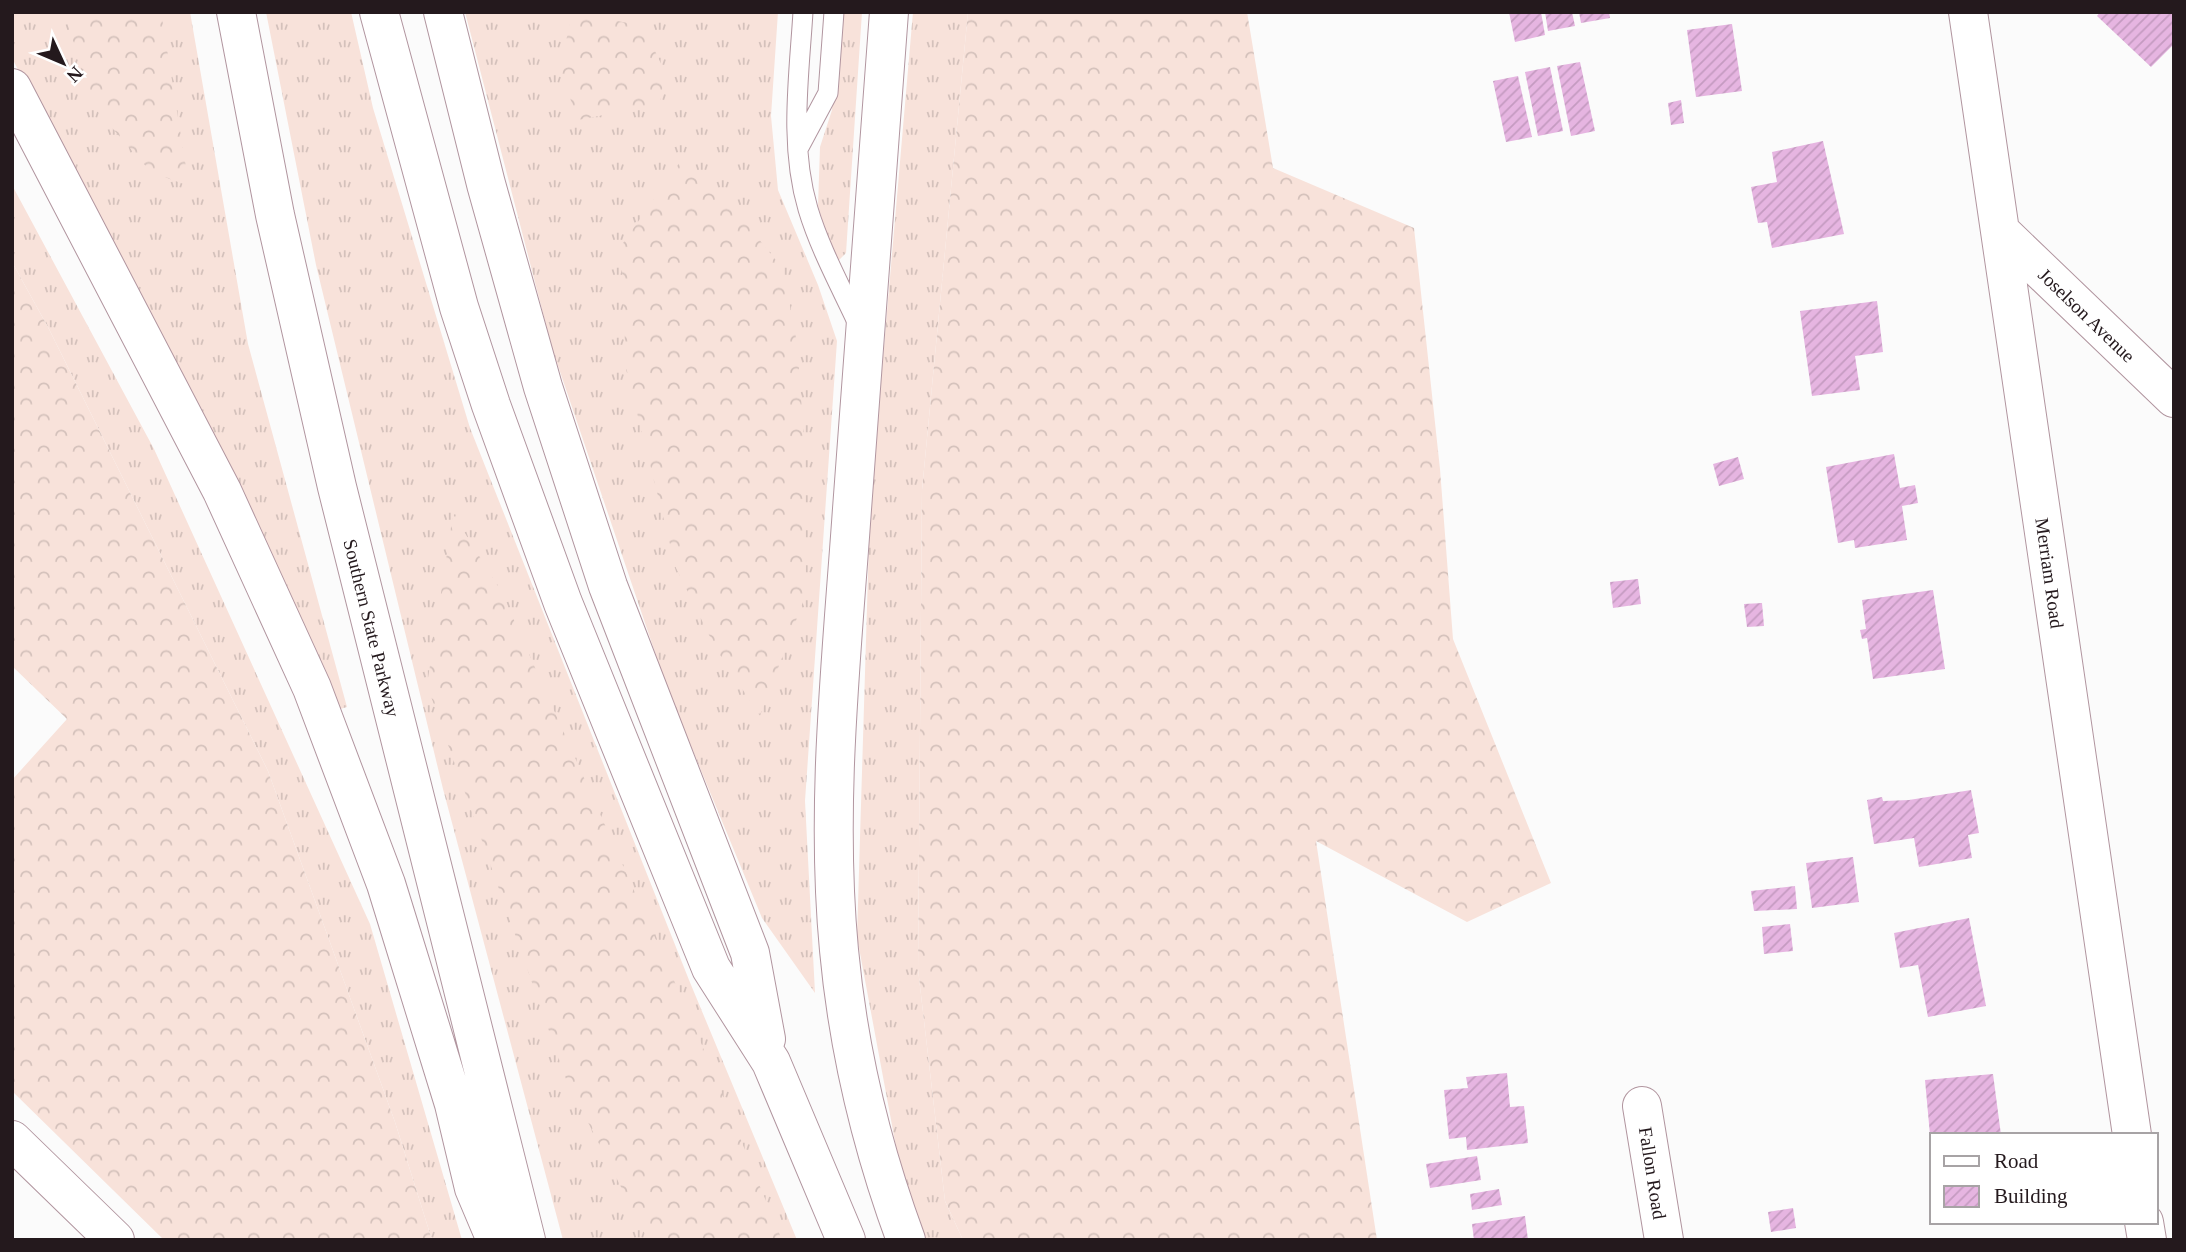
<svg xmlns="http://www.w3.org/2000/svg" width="2186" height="1252" viewBox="0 0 2186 1252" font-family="'Times New Roman',serif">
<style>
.grass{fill:url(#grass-tufts)}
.forest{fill:url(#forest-crowns)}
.building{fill:url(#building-hatch)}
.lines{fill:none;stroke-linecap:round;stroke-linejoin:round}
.service-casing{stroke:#b1959f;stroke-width:21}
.minor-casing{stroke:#b1959f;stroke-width:40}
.motorway-casing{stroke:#b1959f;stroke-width:40}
.service{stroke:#fff;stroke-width:19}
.minor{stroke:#fff;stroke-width:38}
.motorway{stroke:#fff;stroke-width:38}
.labels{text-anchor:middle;stroke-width:5;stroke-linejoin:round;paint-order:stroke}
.street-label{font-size:19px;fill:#24191d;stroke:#fff}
</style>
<defs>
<pattern id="grass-tufts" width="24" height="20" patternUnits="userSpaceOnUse" patternTransform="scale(1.75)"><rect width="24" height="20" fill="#f8e2da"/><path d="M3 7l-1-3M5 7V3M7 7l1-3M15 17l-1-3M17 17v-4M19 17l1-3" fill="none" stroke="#d4c1bb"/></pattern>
<pattern id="forest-crowns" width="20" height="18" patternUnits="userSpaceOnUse" patternTransform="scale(1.75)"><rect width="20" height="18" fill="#f8e2da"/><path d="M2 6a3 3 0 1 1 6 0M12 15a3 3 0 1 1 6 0" fill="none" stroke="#d4c1bb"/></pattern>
<pattern id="building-hatch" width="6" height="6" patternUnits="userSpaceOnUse" patternTransform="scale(1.75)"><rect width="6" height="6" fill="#e6b5e1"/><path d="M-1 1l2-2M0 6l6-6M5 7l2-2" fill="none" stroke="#c59bc1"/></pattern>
</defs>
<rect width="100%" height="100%" fill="#fbfbfb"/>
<path class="grass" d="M 12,12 L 190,12 L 248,344 L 347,707 L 337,710 L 159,345 L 12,58 Z
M 266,12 L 351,12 L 373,108 L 470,428 L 689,980 L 797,1240 L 563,1240 L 443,789 L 316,265 Z
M 465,12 L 778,12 L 771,116 L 778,190 L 818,285 L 837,341 L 805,801 L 815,993 L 762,918 L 667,688 L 552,348 Z
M 838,12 L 862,12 L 846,253 L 838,261 L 832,253 L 818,206 L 820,147 L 832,110 Z
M 913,12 L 968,12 L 922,490 L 918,969 L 945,1201 L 963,1240 L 920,1240 L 907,1206 L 857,937 L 870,508 Z
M 12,185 L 154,449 L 370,924 L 462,1240 L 432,1240 L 395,1122 L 268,771 L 49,329 L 12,262 Z"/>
<path class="forest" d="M 65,12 L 161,12 L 189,186 L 151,172 L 91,104 Z
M 572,12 L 643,26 L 665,72 L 660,104 L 578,120 L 560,71 Z
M 968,12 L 1247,12 L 1273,168 L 1414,228 L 1440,469 L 1453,639 L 1551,883 L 1467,922 L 1316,841 L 1377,1240 L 963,1240 L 945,1201 L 918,969 L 922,490 Z
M 682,159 L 728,201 L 783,269 L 797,343 L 805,452 L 806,594 L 760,716 L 716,649 L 676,568 L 626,369 L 621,246 Z
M 12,262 L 49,329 L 268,771 L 395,1122 L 432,1240 L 164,1240 L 12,1091 L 12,780 L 67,719 L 12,666 Z
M 453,514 L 501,591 L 692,1021 L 782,1240 L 648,1240 L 566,1079 L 427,685 Z"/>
<path class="building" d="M 1509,12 L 1541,12 L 1545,35 L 1515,42 Z
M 1545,12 L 1572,12 L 1575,26 L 1548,31 Z
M 1579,12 L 1609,12 L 1610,18 L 1581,23 Z
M 2100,12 L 2174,12 L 2174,44 L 2151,67 L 2097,16 Z
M 1732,24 L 1742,91 L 1696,97 L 1687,30 Z
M 1580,62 L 1595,131 L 1571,136 L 1557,66 Z
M 1550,67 L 1563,131 L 1538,136 L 1525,72 Z
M 1518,76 L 1532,137 L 1506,142 L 1493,81 Z
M 1681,100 L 1684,123 L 1671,125 L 1668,103 Z
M 1823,141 L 1844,234 L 1772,248 L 1767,222 L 1758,223 L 1751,187 L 1777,182 L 1772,152 Z
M 1877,301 L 1883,352 L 1855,356 L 1860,390 L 1812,396 L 1800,311 Z
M 1894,454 L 1900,488 L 1915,485 L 1918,503 L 1902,506 L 1907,540 L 1855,548 L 1854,540 L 1838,543 L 1826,467 Z
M 1738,457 L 1744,479 L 1719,486 L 1713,464 Z
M 1638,579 L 1641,604 L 1613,608 L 1610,582 Z
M 1933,590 L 1945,669 L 1873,679 L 1867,638 L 1862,639 L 1860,630 L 1866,629 L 1862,600 Z
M 1762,603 L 1764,626 L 1747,627 L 1744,604 Z
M 1971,790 L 1979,833 L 1968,835 L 1972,858 L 1919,867 L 1914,838 L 1874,844 L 1867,800 L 1882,797 L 1883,801 L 1909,800 Z
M 1853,857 L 1859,902 L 1812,908 L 1806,863 Z
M 1795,886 L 1797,909 L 1754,911 L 1751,891 Z
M 1969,918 L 1986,1006 L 1928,1017 L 1918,965 L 1900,968 L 1894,933 Z
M 1790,924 L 1793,951 L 1764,954 L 1762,927 Z
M 1507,1073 L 1510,1107 L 1524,1106 L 1528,1143 L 1467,1150 L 1466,1137 L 1449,1139 L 1444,1090 L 1468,1088 L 1466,1077 Z
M 1993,1074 L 2001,1135 L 1930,1135 L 1925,1080 Z
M 1477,1156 L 1481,1180 L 1430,1188 L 1426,1164 Z
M 1499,1189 L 1502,1205 L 1472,1210 L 1470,1194 Z
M 1793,1208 L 1796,1228 L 1771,1232 L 1768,1212 Z
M 1525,1216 L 1528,1240 L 1474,1240 L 1472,1224 Z"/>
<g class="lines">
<g class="service-casing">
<path id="service" d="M 803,12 C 799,77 789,145 808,209 C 820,249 841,287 859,326
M 798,149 L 828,93 L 834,12"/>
</g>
<g class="minor-casing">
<path id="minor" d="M 1968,12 L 2132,1135
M 2001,232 L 2174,398
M 1642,1106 L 1664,1240
M 12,1140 L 115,1240
M 2144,1222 L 2147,1240"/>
</g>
<g class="motorway-casing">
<path id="motorway" d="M 236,12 L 275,215 L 337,487 L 526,1240
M 379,12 L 459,307 L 491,405 L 563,603 L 711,968 L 771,1062 L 846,1240
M 443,12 L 486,184 L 543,387 L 608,586 L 750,953 L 766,1039
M 889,12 C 877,178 864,343 852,509 C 842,654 825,804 839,950 C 848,1047 872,1148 906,1240
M 12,88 L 222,491 L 312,688 L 386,884 L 454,1104 L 474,1188 L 496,1240"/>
</g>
<use href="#service" class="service"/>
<use href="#minor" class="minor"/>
<use href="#motorway" class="motorway"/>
</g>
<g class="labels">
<g class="street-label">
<text transform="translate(2087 315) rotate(44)" y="7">Joselson Avenue</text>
<text transform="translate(2050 573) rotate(82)" y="7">Merriam Road</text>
<text transform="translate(372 628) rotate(76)" y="7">Southern State Parkway</text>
<text transform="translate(1653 1173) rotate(81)" y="7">Fallon Road</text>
</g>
</g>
<rect width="2186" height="1252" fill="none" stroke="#24191d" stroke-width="28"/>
<rect x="1930" y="1133" width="228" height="91" fill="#ffffff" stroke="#a7a3a5" stroke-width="2"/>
<rect x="1944" y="1156" width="35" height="10" fill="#ffffff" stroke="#a7a3a5" stroke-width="2"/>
<text x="1994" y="1168" font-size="21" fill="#24191d">Road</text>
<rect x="1944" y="1186" width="35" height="21" fill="url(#building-hatch)" stroke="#a7a3a5" stroke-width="2"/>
<text x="1994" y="1203" font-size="21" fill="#24191d">Building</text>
<g transform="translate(63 63) rotate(134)" stroke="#ffffff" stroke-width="5" paint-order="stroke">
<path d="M0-5L12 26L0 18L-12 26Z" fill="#24191d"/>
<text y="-10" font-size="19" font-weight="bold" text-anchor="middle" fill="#24191d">N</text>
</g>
</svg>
